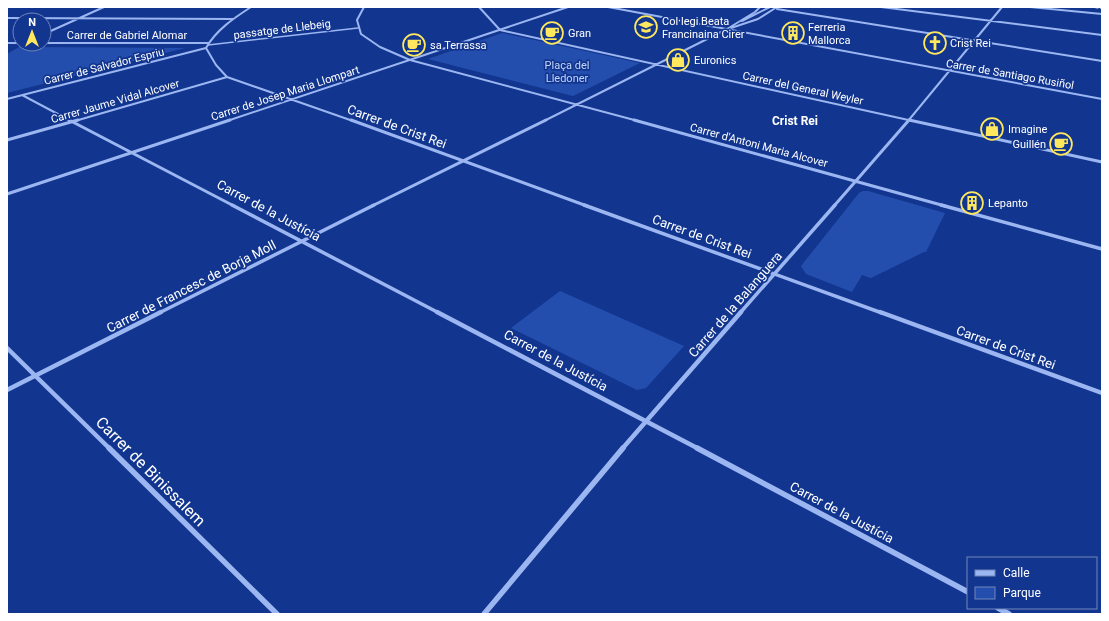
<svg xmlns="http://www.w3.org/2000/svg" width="1109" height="621" viewBox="0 0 1109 621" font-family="Roboto,sans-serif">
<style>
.green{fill:#244eae}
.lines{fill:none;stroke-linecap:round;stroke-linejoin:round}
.pedestrian{stroke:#9cb6f2;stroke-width:1.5}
.minor-far4{stroke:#9cb6f2;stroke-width:2}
.minor-far3{stroke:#9cb6f2;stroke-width:3}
.minor-far2{stroke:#9cb6f2;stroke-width:3.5}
.minor-far1{stroke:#9cb6f2;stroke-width:4.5}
.minor{stroke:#9cb6f2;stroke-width:5.5}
.rail{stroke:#fff;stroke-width:1.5;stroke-dasharray:3 1.5;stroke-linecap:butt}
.labels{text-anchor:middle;stroke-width:3.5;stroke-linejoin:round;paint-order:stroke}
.far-poi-label{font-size:11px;fill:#fff;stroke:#12368f;text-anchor:start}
.far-street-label{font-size:11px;fill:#fff;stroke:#12368f}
.far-park-label{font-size:11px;fill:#c3d5fd;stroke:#12368f}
.far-neighbourhood-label{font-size:12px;font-weight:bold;fill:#fff;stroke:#12368f}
.street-label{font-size:13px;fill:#fff;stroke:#12368f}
.near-street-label{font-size:16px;fill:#fff;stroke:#12368f}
</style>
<rect width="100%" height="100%" fill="#12368f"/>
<path class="green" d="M 502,33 L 640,63 L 573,96 L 428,59 Z
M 19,47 L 185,48 L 7,93 L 7,54 Z
M 863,191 L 868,191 L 945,213 L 926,252 L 924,252 L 871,278 L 862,275 L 852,292 L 806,274 L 801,266 L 859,193 Z
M 560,291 L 684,346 L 646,388 L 637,390 L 511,328 Z"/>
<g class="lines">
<path class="pedestrian" d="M 208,45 L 358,28"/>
<path class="minor-far4" d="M 251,7 C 234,18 216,30 206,48 L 216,65 L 227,77 L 353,121
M 364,7 L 357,20 L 361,34 L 380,47 L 410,60 L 638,121
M 479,7 L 500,30 L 913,121
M 608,7 L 1102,99
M 881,7 L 1102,35
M 1030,7 L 1102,14
M 777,9 L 1102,61
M 7,18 L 233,19
M 742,21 L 770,7
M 731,28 L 758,19 L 777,7
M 44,34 L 104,7
M 7,43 L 20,43
M 44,43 L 209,43
M 22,95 L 71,121
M 7,99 L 206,48
M 75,121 L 227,77
M 227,121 L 568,7
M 544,121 L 727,29 L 755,12 L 760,7
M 908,121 L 1002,7"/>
<path class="minor-far3" d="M 69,120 L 234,206
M 351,120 L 587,206
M 634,120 L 945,206
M 909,120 L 1102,162
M 7,140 L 78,120
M 7,194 L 230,120
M 372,206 L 546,120
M 834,206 L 909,120"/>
<path class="minor-far2" d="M 232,205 L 439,313
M 584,205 L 882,313
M 941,205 L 1102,249
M 159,313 L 374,205
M 740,313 L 835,205"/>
<path class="minor-far1" d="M 437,312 L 699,449
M 880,312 L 1102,393
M 7,348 L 110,449
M 7,390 L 161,312
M 622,449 L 741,312"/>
<path class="minor" d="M 109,448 L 277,614
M 697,448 L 968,592
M 998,608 L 1009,614
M 484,614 L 623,448"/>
<path class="rail" d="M 1091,7 L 1102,8"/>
</g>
<defs>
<g id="school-ring" transform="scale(1.15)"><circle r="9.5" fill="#12368f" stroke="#ffe85d" stroke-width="1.5"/><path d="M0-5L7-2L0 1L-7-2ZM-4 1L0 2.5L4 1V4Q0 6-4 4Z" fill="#ffe85d"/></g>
<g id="cafe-ring" transform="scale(1.15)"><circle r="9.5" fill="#12368f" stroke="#ffe85d" stroke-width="1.5"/><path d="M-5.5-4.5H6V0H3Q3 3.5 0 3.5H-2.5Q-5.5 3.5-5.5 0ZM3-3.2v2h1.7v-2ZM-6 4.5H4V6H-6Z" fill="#ffe85d"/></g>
<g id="building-ring" transform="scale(1.15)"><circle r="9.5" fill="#12368f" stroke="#ffe85d" stroke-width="1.5"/><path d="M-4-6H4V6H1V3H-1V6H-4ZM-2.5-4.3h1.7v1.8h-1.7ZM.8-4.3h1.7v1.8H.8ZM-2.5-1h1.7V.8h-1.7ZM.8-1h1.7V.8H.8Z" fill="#ffe85d"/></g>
<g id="church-ring" transform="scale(1.15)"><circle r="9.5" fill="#12368f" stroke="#ffe85d" stroke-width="1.5"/><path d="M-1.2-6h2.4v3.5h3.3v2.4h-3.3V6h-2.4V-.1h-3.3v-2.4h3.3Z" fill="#ffe85d"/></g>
<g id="shop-ring" transform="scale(1.15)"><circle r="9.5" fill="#12368f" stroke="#ffe85d" stroke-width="1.5"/><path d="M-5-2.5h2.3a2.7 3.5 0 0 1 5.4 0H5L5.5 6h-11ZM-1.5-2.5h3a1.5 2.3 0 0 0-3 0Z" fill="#ffe85d"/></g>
</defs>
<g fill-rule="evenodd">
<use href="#school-ring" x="646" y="27"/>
<use href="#cafe-ring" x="552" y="33"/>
<use href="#building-ring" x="793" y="33"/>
<use href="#church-ring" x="935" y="43"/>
<use href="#cafe-ring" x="414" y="45"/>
<use href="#shop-ring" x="678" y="60"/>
<use href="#shop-ring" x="992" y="129"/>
<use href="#cafe-ring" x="1061" y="144"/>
<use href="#building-ring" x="972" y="203"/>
</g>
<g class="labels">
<g class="far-poi-label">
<text x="662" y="25">Col·legi Beata<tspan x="662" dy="13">Francinaina Cirer</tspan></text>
<text x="808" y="31">Ferreria<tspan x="808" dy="13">Mallorca</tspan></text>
<text x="568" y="37">Gran</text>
<text x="950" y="47">Crist Rei</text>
<text x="430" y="49">sa Terrassa</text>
<text x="694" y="64">Euronics</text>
<text x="1008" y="133">Imagine</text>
<text x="1046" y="148" text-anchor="end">Guillén</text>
<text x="988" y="207">Lepanto</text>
</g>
<g class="far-street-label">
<text transform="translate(282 29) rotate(-7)" y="4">passatge de Llebeig</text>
<text x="127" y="39">Carrer de Gabriel Alomar</text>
<text transform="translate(104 66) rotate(-14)" y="4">Carrer de Salvador Espriu</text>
<text transform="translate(1010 74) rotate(10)" y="4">Carrer de Santiago Rusiñol</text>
<text transform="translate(803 88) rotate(12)" y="4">Carrer del General Weyler</text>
<text transform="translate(285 93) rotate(-18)" y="4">Carrer de Josep Maria Llompart</text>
<text transform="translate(115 101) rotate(-16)" y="4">Carrer Jaume Vidal Alcover</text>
<text transform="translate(759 145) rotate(15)" y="4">Carrer d'Antoni Maria Alcover</text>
</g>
<g class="far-park-label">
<text x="567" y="69">Plaça del<tspan x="567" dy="13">Lledoner</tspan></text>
</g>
<g class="far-neighbourhood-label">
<text x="795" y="125">Crist Rei</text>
</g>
<g class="street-label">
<text transform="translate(397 126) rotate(20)" y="5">Carrer de Crist Rei</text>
<text transform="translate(269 210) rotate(28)" y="5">Carrer de la Justícia</text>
<text transform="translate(702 236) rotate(20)" y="5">Carrer de Crist Rei</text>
<text transform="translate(191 286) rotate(-27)" y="5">Carrer de Francesc de Borja Moll</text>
<text transform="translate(735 304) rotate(-49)" y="5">Carrer de la Balanguera</text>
<text transform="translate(1006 347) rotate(20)" y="5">Carrer de Crist Rei</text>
<text transform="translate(556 360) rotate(28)" y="5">Carrer de la Justícia</text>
<text transform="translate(842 512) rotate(28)" y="5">Carrer de la Justícia</text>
</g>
<g class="near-street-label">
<text transform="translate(151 471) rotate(45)" y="6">Carrer de Binissalem</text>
</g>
</g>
<rect width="1109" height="621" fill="none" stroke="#ffffff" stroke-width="16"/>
<rect x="967" y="557" width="130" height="52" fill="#12368f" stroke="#7186bc"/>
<rect x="975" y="570" width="20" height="6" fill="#9cb6f2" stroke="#7186bc"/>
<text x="1003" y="577" font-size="12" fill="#ffffff">Calle</text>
<rect x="975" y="587" width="20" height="12" fill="#244eae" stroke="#7186bc"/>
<text x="1003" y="597" font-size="12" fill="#ffffff">Parque</text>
<g transform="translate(32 32)"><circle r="19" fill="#12368f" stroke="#7186bc"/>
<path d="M0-3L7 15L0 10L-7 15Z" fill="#ffe85d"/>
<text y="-6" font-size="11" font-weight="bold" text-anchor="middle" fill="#ffffff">N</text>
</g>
</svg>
